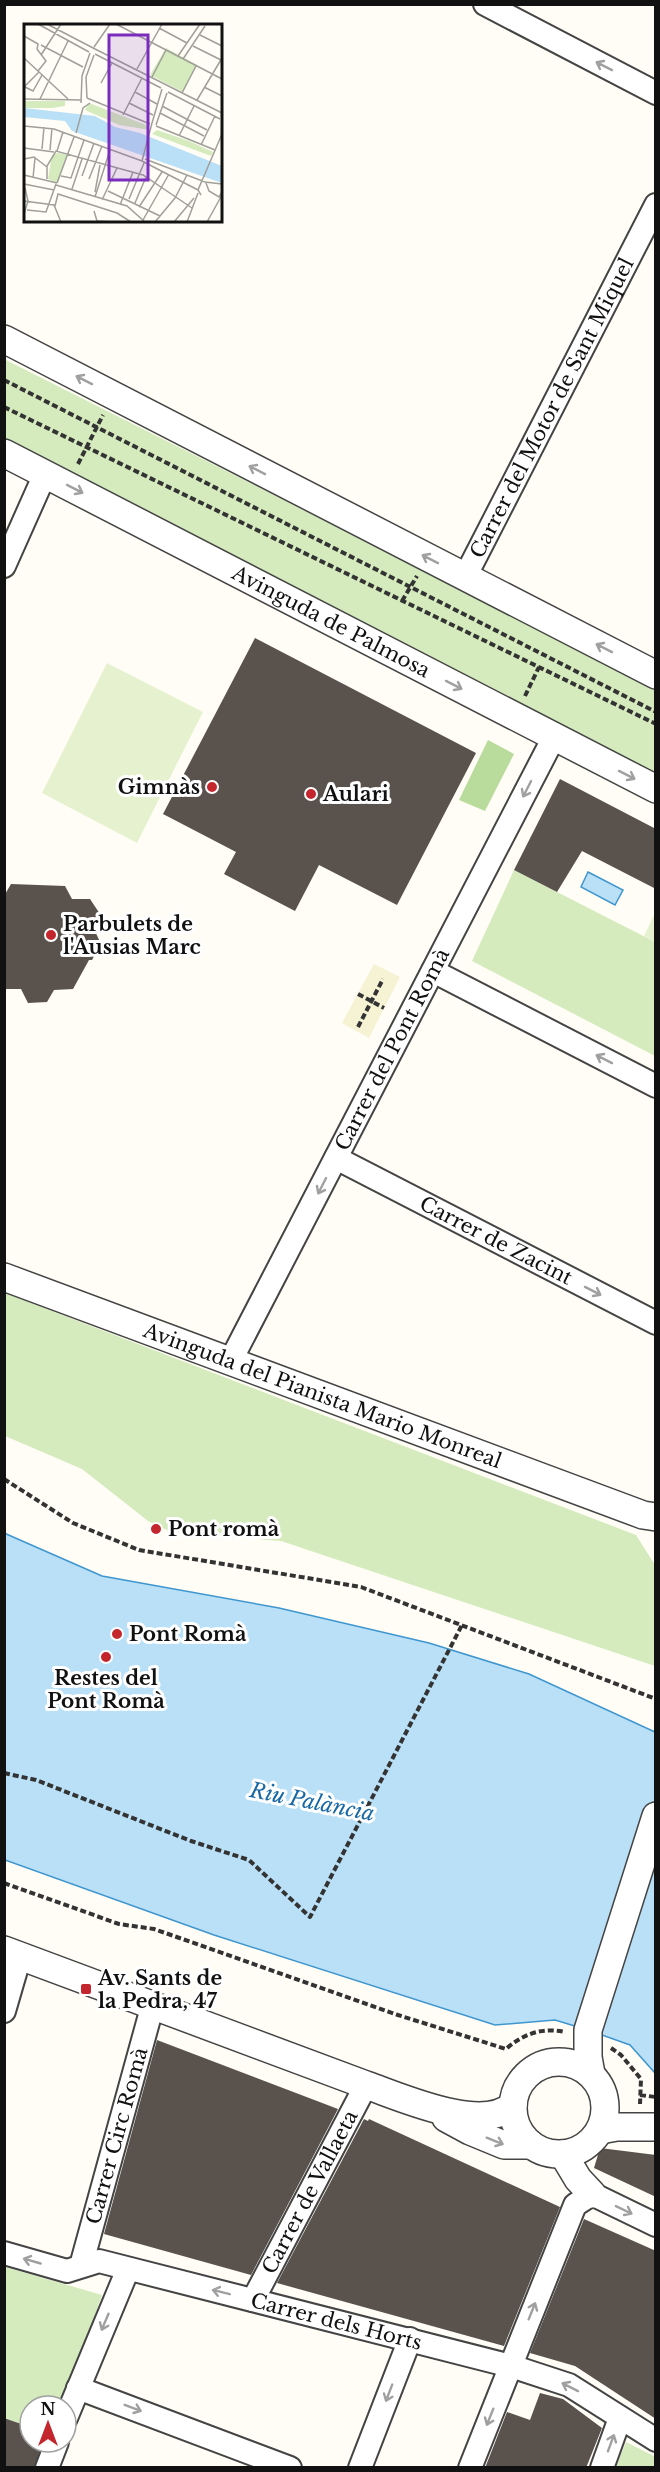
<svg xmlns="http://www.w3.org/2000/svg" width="660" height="2472" viewBox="0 0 660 2472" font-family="'Libre Baskerville',serif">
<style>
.farmland{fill:#f6f3d4}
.green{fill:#d5ebbd}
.forest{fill:#b9dc9c}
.pitch{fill:#e6f2cf}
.water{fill:#b9e0f7;stroke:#3f96cf;stroke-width:1.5}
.building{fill:#5a524d}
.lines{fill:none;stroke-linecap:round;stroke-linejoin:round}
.minor-casing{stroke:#444;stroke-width:26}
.tertiary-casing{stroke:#444;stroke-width:30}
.path{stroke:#333;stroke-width:4;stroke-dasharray:6 3;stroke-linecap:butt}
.minor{stroke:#fff;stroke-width:22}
.tertiary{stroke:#fff;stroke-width:27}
.oneway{stroke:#a0a0a0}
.poi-dot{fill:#c4262e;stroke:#fff;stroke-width:2}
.labels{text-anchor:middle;stroke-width:6;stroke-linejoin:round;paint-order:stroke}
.street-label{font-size:20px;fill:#111;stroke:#fff}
.poi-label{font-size:20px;font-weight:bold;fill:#111;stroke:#fff;text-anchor:start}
.water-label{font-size:21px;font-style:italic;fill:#1768a6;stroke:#fff}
.inset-road{fill:none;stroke:#a09f9a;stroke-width:1.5}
.view{fill:#7b2cbf;fill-opacity:0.15;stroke:#7b2cbf;stroke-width:3}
.inset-edge{fill:none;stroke:#111;stroke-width:3}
</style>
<rect width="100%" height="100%" fill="#fffdf5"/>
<path class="farmland" d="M 374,964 L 400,977 L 369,1038 L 342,1023 Z"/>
<path class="green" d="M 4,359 L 655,687 L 655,779 L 5,441 Z
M 514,870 L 655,942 L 655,1056 L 472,961 Z
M 5,1293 L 636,1535 L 655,1565 L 655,1666 L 281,1541 L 171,1532 L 148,1521 L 82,1469 L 5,1436 Z
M 5,2267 L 102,2295 L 63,2406 L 30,2406 L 30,2427 L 5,2418 Z
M 626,2442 L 654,2456 L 655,2467 L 616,2467 Z"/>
<path class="forest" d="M 488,740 L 514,754 L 485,811 L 459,800 Z"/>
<path class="pitch" d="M 107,663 L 203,712 L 137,843 L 42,793 Z
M 655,913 L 655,942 L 644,936 Z"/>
<path class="water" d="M 588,872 L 623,890 L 615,905 L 581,887 Z
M 4,1533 L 102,1576 L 279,1608 L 429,1643 L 529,1674 L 655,1732 L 655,2073 L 630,2045 L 588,2030 L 555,2020 L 495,2025 L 214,1935 L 5,1860 Z"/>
<path class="building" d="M 255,638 L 476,753 L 397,905 L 319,865 L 295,911 L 224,874 L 236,852 L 163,814 Z
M 560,779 L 656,829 L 656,889 L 582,851 L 557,892 L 514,870 Z
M 11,884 L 65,886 L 72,899 L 90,899 L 100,914 L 93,927 L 101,944 L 92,960 L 89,960 L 73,989 L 54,990 L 47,1002 L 28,1003 L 21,989 L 4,989 L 4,896 Z
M 157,2040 L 338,2109 L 251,2275 L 104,2234 Z
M 364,2119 L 368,2121 L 369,2119 L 560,2207 L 504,2346 L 277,2283 Z
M 600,2148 L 656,2155 L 656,2197 L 594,2168 Z
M 584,2219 L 656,2251 L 656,2419 L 575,2366 L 530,2353 Z
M 540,2393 L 563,2399 L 602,2428 L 586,2468 L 485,2468 L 507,2412 L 530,2420 Z
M 4,2418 L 30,2427 L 30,2442 L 43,2442 L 34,2468 L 4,2468 Z"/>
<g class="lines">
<g class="minor-casing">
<g id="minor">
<path d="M 485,4 L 656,93"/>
<path d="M 4,566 L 45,474"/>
<path id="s1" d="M 465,577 L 656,205"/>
<path d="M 433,971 L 656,1086"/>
<path id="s2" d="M 336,1158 L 656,1323"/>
<path id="s3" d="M 230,1362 L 554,737"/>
<path d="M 4,2011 L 20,1956"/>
<path id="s4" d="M 4,2253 L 67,2271 L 99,2261 L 511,2366 L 569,2385 L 656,2440"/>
<path id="s5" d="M 81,2266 L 153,2004"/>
<path id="s6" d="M 253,2300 L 366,2085"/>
<path d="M 78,2388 L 290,2468"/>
<path d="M 66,2418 L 128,2269"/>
<path d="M 47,2468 L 57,2442"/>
<path d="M 360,2468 L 410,2339"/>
<path d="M 470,2468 L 575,2205 L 592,2194 L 656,2225"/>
<path d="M 602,2468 L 620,2418"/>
</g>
</g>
<g class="tertiary-casing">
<g id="tertiary">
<path d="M 4,339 L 656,675"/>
<path id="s7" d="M 4,453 L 656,789"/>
<path id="s8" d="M 4,1277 L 643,1515 L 656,1517"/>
<path d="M 4,1950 L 366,2085 C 401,2097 482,2134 513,2105"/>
<circle cx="559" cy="2108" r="46"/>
<path d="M 591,2074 L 588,2057 L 588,2030 L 656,1816"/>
<path d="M 446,2118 L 470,2131 L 504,2145 L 531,2145"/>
<path d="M 600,2130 L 617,2127 L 656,2127"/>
<path d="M 563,2154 L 578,2179 L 592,2194"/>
</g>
</g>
<path class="path" d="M 4,380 L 656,712
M 4,407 L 656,724
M 78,464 L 103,415
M 402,601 L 417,576
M 525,696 L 539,667
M 358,994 L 384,1008
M 358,1027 L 383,979
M 4,1479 L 73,1523 L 139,1550 L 361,1587 L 656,1699
M 4,1773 L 36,1780 L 191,1841 L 249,1860 L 310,1917 L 462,1625
M 4,1883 L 119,1924 L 154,1929 L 398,2015 L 506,2049 C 523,2034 542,2027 565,2032
M 611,2048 L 621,2055 L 641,2079 L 640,2104
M 640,2095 L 656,2097"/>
<use href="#minor" class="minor"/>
<use href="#tertiary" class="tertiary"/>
</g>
<defs><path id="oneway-shaft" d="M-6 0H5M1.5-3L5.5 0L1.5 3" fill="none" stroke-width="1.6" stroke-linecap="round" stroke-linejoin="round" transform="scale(1.5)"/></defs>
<g class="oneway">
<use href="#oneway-shaft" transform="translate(604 66) rotate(-153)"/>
<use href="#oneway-shaft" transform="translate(84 380) rotate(-153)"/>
<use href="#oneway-shaft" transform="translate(257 470) rotate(-153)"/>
<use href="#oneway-shaft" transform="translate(75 489) rotate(27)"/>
<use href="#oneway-shaft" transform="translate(430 559) rotate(-153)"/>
<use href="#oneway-shaft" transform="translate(604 648) rotate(-153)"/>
<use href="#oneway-shaft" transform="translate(454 685) rotate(27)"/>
<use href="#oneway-shaft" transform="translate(627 775) rotate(27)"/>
<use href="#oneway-shaft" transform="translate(527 789) rotate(117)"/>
<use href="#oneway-shaft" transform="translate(604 1059) rotate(-153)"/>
<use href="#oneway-shaft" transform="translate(322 1186) rotate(117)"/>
<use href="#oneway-shaft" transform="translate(593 1291) rotate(27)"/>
<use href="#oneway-shaft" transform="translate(495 2141) rotate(22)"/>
<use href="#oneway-shaft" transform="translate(624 2210) rotate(26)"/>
<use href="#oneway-shaft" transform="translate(32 2261) rotate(-164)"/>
<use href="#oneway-shaft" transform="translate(221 2292) rotate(-166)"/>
<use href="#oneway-shaft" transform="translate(532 2311) rotate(-68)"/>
<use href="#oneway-shaft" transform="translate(105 2322) rotate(113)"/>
<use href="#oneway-shaft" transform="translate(570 2387) rotate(-153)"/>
<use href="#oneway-shaft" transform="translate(389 2393) rotate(111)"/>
<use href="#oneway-shaft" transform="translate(133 2408) rotate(21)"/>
<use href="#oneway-shaft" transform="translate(490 2417) rotate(112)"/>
<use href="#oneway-shaft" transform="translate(611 2443) rotate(-70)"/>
</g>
<g class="poi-dot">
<circle cx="212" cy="787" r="6"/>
<circle cx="311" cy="794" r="6"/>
<circle cx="51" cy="935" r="6"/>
<circle cx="156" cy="1529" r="6"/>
<circle cx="117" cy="1634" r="6"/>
<circle cx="106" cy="1657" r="6"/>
<rect x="80" y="1983" width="12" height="12" rx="3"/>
</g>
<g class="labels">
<g class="street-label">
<text dy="7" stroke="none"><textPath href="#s1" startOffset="190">Carrer del Motor de Sant Miquel</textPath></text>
<text dy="7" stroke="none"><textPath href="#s7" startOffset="368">Avinguda de Palmosa</textPath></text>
<text dy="7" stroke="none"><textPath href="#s3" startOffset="352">Carrer del Pont Romà</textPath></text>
<text dy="7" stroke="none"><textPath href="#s2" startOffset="180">Carrer de Zacint</textPath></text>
<text dy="7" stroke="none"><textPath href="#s8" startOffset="340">Avinguda del Pianista Mario Monreal</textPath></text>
<text dy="7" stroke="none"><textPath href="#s5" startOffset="135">Carrer Circ Romà</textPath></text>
<text dy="7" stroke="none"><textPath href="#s6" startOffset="122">Carrer de Vallaeta</textPath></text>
<text dy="7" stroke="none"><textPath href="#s4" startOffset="344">Carrer dels Horts</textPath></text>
</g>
<g class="poi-label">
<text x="200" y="794" text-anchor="end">Gimnàs</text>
<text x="323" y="801">Aulari</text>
<text x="63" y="931">Parbulets de<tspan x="63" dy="23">l'Ausias Marc</tspan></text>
<text x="168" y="1536">Pont romà</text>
<text x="129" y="1641">Pont Romà</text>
<text x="106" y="1685" text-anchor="middle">Restes del<tspan x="106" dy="23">Pont Romà</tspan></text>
<text x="98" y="1985">Av. Sants de<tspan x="98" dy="23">la Pedra, 47</tspan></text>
</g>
<g class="water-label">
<text transform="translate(312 1802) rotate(11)" y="7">Riu Palància</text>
</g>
</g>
<g transform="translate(24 24)">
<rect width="198" height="198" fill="#fffdf5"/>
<path d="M 142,24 L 173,41 L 159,68 L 126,51 ZM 0,77 L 41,77 L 41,82 L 28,84 L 0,84 ZM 65,79 L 122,101 L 126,106 L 95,101 L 61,86 ZM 133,106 L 165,117 L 189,128 L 187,132 L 128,110 ZM 34,129 L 43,131 L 34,159 L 24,155 L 28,131 Z" fill="#d5ebbd"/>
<path d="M 0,84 L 71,92 L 91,103 L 116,109 L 198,142 L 198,159 L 48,107 L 41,97 L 0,93 Z" fill="#b9e0f7"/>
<path class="inset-road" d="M 14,0 L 65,28M 23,0 L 73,26M 92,0 L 198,55M 135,4 L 163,19M 176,11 L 198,22M 0,12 L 14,20 L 13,25 L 22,37 L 14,47M 17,21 L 59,43M 169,22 L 197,36M 70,23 L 86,0M 73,26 L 198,89M 71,30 L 137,64M 17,31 L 37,0M 154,32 L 176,0M 0,34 L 44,75M 159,35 L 181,2M 113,45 L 138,0M 128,53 L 142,26M 77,59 L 88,39M 0,63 L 15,48M 1,63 L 9,67 L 18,51M 180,63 L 198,72M 111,68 L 133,80M 144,68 L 196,95M 158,69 L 172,42M 63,74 L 126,100M 63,74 L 62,53 L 70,31M 0,75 L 57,76M 16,75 L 44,17M 173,76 L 198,34M 57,79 L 58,52 L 66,29M 105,79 L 129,91M 138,82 L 183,106M 136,89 L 180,112M 99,91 L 118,54M 128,99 L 138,65M 132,101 L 143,69M 0,102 L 30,105 L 118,137 L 128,99M 132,102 L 191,126M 52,109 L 59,84 L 66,79M 155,112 L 170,82M 177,121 L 191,92M 0,124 L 30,128M 18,125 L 20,103M 26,126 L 28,104M 33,127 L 39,108M 0,135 L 10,133 L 23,143M 121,135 L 181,158 L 198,160M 118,137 L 174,166M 0,151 L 33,159M 37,152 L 47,154 L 60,116M 58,152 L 70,119M 9,154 L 11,134M 23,155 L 23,142 L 32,127 L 119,151 L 168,184M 65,155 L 78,122M 33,159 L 50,113M 182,159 L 185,167 L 195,173 L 198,168M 0,160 L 30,166M 32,161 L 103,182 L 121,198M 48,165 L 58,135M 84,167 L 136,192M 71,168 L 76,141M 177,171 L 174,166 L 198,110M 71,173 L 86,126M 105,175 L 120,139M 78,176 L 93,144M 0,177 L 30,181 L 37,198M 111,179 L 122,153M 96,181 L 109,148M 31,182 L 34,170 L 93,189 L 107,198M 115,183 L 138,148M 3,186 L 22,188 L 32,160M 70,187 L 73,197 L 90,198M 0,190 L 4,177 L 1,164M 119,196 L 145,150M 131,198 L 151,174 L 163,151M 150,198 L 170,174M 163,198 L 174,169M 183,198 L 198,171"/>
<path class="view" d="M 85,11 L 124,11 L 124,156 L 85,156 Z"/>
<rect width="198" height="198" class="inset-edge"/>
</g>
<rect width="660" height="2472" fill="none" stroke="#111111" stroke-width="12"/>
<g transform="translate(48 2424)"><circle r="28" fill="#ffffff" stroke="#a0a0a0" stroke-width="1.5"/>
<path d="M0-4.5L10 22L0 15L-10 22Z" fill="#c4262e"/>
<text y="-9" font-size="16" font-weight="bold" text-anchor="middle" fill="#111111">N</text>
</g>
</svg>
